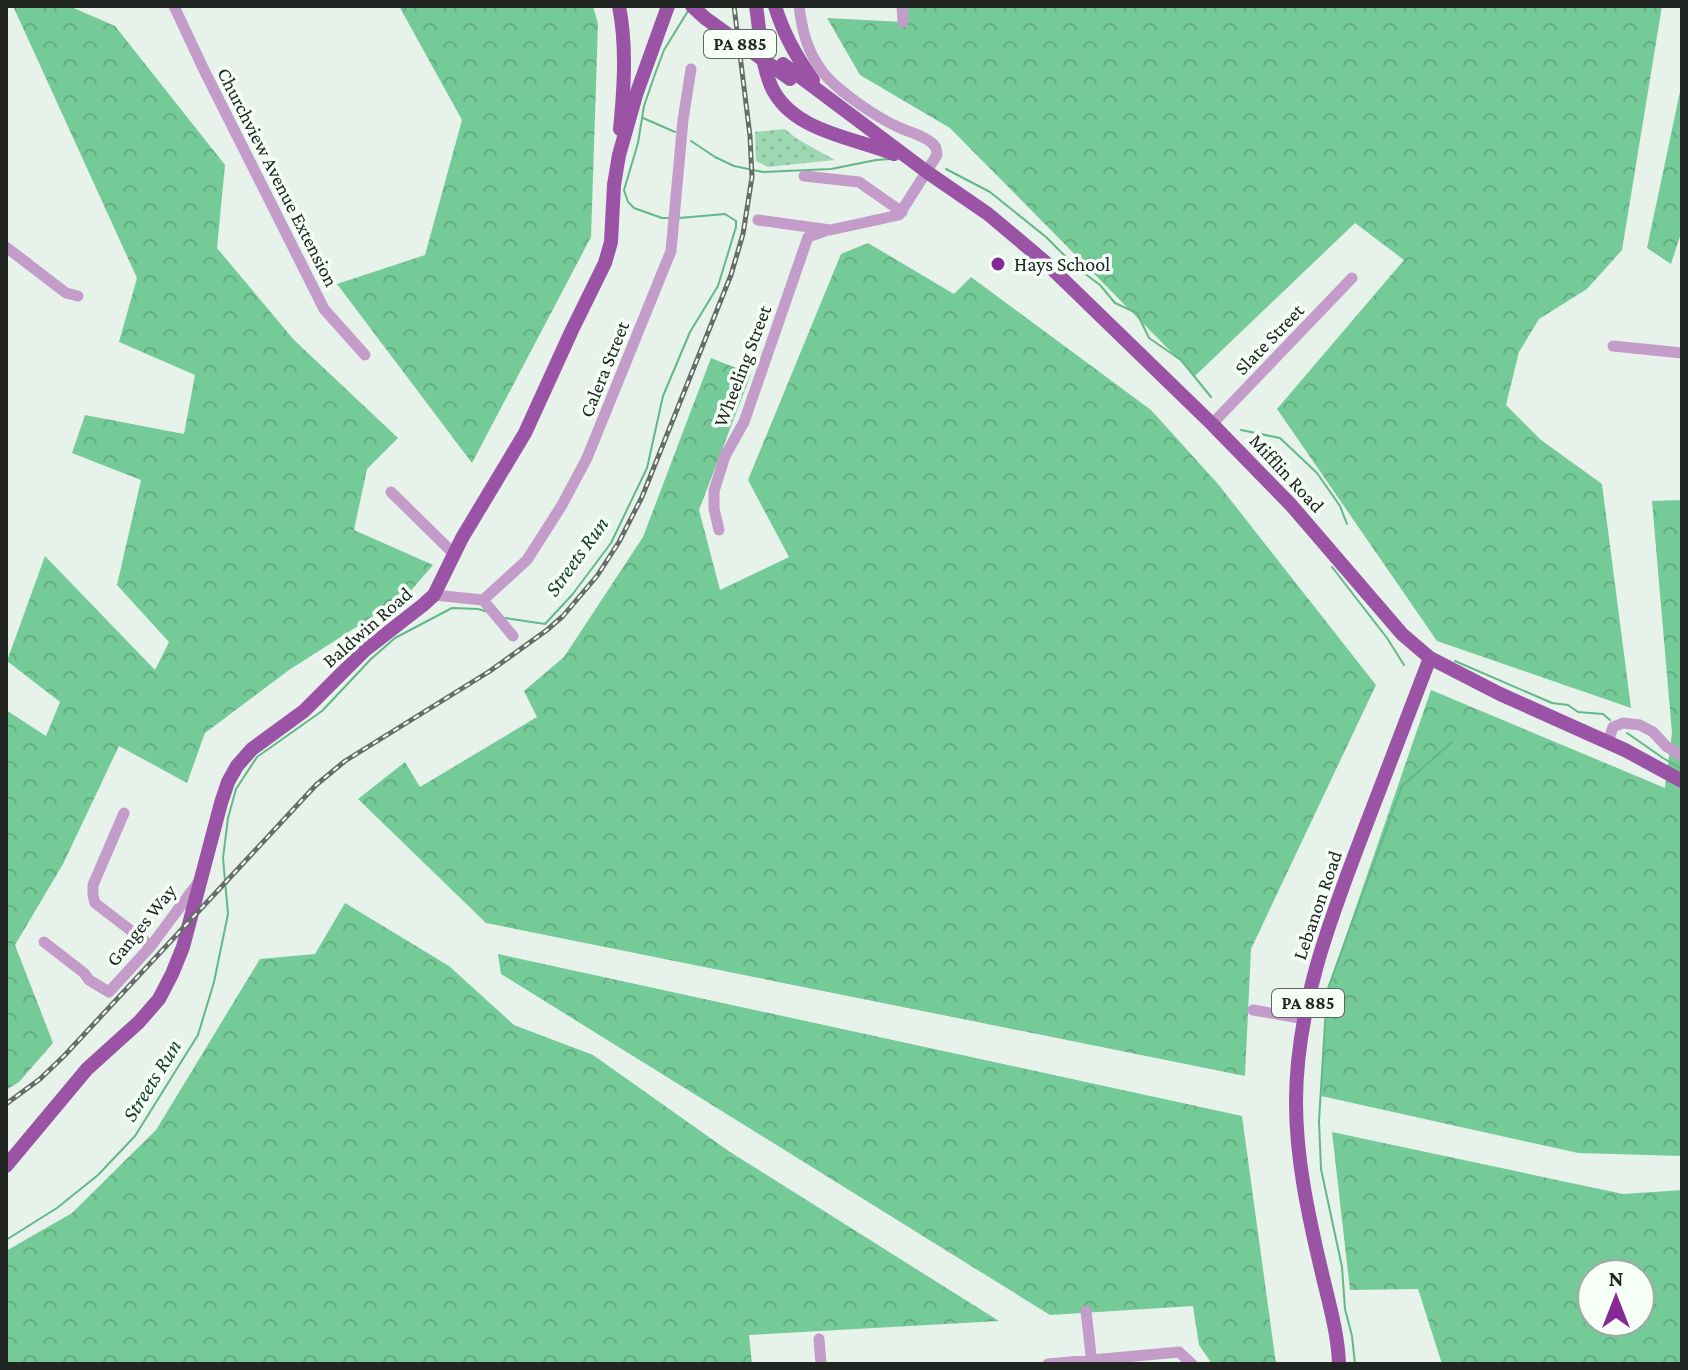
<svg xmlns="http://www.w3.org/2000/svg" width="1688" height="1370" viewBox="0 0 1688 1370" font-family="'Crimson Pro',serif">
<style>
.green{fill:url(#green-dots)}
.forest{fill:url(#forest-crowns);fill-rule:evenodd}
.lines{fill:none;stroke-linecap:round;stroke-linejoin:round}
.stream{stroke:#62b886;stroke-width:2}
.minor{stroke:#c39cc9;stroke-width:11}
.major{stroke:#9b53a6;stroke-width:14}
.rail-casing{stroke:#666d68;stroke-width:5}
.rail{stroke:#f5fff8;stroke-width:2;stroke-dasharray:6;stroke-linecap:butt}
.major-bridge{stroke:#9b53a6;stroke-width:14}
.poi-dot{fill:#862994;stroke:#f5fff8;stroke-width:3}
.labels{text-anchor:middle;stroke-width:7;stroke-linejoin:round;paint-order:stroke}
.shield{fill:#f5fff8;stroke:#616662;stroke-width:2}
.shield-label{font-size:18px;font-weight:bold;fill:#212522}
.street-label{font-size:20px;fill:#212522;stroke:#f5fff8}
.poi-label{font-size:20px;fill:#212522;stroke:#f5fff8;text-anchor:start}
.water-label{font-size:22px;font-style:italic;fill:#163b26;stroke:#f5fff8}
</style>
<defs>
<pattern id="green-dots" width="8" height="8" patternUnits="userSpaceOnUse" patternTransform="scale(2)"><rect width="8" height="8" fill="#9ed8b3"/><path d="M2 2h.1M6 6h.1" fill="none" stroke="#88b99a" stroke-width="1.8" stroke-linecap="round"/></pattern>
<pattern id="forest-crowns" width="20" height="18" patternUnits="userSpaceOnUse" patternTransform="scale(2)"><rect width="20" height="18" fill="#75cb98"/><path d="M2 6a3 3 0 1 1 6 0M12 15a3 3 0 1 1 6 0" fill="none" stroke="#65ae83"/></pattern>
</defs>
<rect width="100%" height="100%" fill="#e6f2ea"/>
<path class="green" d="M 785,129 L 797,139 L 835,160 L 768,167 L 756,161 L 755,132 Z"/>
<path class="forest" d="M 13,6 L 69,6 L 115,26 L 225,165 L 217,248 L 294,340 L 398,438 L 367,469 L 354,530 L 433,565 L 408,594 L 289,670 L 205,733 L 187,783 L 119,746 L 63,864 L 15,945 L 53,1043 L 19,1082 L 6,1090 L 6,710 L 46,736 L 60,702 L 7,661 L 45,556 L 155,670 L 169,642 L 117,585 L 141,480 L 72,453 L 85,415 L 184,434 L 195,375 L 119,342 L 137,278 Z
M 399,6 L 593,6 L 598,24 L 591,237 L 472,463 L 337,284 L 425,255 L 462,120 Z
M 902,6 L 1662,6 L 1622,250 L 1587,289 L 1539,319 L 1519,352 L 1506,405 L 1541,440 L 1602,484 L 1631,708 L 1437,641 L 1277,409 L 1404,260 L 1355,223 L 1195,376 L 950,128 L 860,75 L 827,18 L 903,22 Z
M 1682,82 L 1682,230 L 1671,264 L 1647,248 Z
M 868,243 L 954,294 L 971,277 L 1151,410 L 1218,484 L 1376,685 L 1251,949 L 1245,1076 L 486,923 L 358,799 L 405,762 L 420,787 L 537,717 L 524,691 L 564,657 L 643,537 L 711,358 L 751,374 L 699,510 L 720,590 L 789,557 L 748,480 L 841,254 Z
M 1682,500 L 1682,1156 L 1578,1153 L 1321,1096 L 1327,991 L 1431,690 L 1665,788 L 1672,733 L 1652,501 Z
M 345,903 L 449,966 L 514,1025 L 593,1055 L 730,1152 L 999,1321 L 749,1335 L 752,1364 L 6,1364 L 6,1251 L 72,1213 L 156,1130 L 260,959 L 315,954 Z
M 498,954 L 1242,1116 L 1276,1364 L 1212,1364 L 1199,1345 L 1193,1306 L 1050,1315 L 501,974 Z
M 1332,1132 L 1623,1194 L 1682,1190 L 1682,1364 L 1442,1364 L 1418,1289 L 1350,1290 ZM 1592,1274 L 1640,1274 L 1640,1322 L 1592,1322 Z"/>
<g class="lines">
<path class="stream" d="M 643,118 L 675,132
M 691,141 L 715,157 L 734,166 L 763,172 L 831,169 L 876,160 L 890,159
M 946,169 L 990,192 L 1046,237 L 1076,267 L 1100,285 L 1115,303 L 1137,313 L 1149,338 L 1181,360 L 1211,397
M 668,218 L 662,218 L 634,208 L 628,202 L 624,190 L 638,143 L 644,106 L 655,74 L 664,50 L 688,11
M 1241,430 L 1280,438 L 1317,473 L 1340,506 L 1347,524
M 1332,567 L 1387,638 L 1404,665
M 505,618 L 545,624 L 572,595 L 611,543 L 647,468 L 663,396 L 690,332 L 718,286 L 736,227 L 736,221 L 725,214 L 679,218
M 1455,661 L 1552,703 L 1568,705 L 1578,712 L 1603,714 L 1610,720
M 1627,733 L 1663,758 L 1682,769
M 6,1240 L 57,1208 L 98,1175 L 135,1136 L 198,1035 L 214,982 L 228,914 L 223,858 L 228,818 L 236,789 L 257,757 L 322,711 L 371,659 L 395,638 L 452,608 L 478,609 L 488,612
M 1355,1364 L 1352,1336 L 1345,1309 L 1342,1267 L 1321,1169 L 1319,1121 L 1327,991 L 1402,786 L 1452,742"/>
<path class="minor" d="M 174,6 L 203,68 L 324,309 L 365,355
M 902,6 L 903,22
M 804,176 L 859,182 L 902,212
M 758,220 L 830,230 L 899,215 L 937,155 C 936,148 937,148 932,143 C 923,135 909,132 898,127 C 876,117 836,90 822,71 C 807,51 802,30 799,6
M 6,247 L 66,293 L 78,296
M 1613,346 L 1682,353
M 1212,424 L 1352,278
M 391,492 L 453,553
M 719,530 L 714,509 L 714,491 L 725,456 L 744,422 L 808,237 L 825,231
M 434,595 L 483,600 L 527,560 L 562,505 L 587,458 L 671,251 L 683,120 L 691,69
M 483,600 L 513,636
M 1608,742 L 1613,727 L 1623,723 L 1640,725 L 1653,732 L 1666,746 L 1682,756
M 124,813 L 93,885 L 93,895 L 95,903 L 151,946
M 44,942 L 84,973 L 89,980 L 109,992 L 151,946 L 197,884
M 1253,1010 L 1305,1019
M 1086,1311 L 1092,1364
M 819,1339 L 821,1364
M 1048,1364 L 1179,1352 L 1192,1364"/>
<path class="major" d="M 619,6 C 627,47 624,88 620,129
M 756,6 C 760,32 761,62 771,86 C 792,132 853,137 894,154
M 775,6 C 783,33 797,58 813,80
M 783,64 L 927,172 L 988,214 L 1044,261 L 1212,424 L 1291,505 L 1402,634 L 1430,658 L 1500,694 L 1625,750 L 1682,781
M 6,1166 L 87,1069 L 139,1022 L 159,999 L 172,974 L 183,947 L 221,803 L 228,782 L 237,766 L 252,749 L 304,711 L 364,651 L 423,605 L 434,595 L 462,538 L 525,433 L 572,330 L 605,263 L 611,242 L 614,185 L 619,155 L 636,95 L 668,6
M 1339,1364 C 1338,1332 1328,1300 1321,1269 C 1308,1214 1296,1158 1296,1102 C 1296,1008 1330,919 1363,833 C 1385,775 1408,716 1430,658"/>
<g class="rail-casing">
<path id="rail" d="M 6,1104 L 40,1079 L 64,1056 L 316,785 L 345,761 L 490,671 L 547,630 L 563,616 L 597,576 L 619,542 L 642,497 L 731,275 L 743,234 L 752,177 L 750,136 L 734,6"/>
</g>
<use href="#rail" class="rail"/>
<path class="major-bridge" d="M 692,6 L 705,18 L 790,79"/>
</g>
<circle class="poi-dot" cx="998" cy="264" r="8"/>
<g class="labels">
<g class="shield">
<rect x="704" y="30" width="72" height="28" rx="6"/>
<rect x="1272" y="989" width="72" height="28" rx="6"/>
</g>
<g class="shield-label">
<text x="740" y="50">PA 885</text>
<text x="1308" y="1009">PA 885</text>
</g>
<g class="street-label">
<text transform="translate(278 177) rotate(63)" y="7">Churchview Avenue Extension</text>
<text transform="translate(1269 339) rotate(-46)" y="7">Slate Street</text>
<text transform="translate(742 366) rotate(-69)" y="7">Wheeling Street</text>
<text transform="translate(604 369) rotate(-68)" y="7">Calera Street</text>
<text transform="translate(1287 473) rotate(47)" y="7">Mifflin Road</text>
<text transform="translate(367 627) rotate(-41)" y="7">Baldwin Road</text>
<text transform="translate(1317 905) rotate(-71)" y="7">Lebanon Road</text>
<text transform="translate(141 925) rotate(-51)" y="7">Ganges Way</text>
</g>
<g class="poi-label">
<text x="1014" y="271">Hays School</text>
</g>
<g class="water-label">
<text transform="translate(576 556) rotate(-54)" y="8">Streets Run</text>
<text transform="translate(151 1080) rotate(-58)" y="8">Streets Run</text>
</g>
</g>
<rect width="1688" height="1370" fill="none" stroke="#212522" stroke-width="16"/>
<g transform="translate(1616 1298)"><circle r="38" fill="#f5fff8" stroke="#a0a8a2" stroke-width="2"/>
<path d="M0-6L14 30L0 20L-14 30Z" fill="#862994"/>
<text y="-12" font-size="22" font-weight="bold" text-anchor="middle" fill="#212522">N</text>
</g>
</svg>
